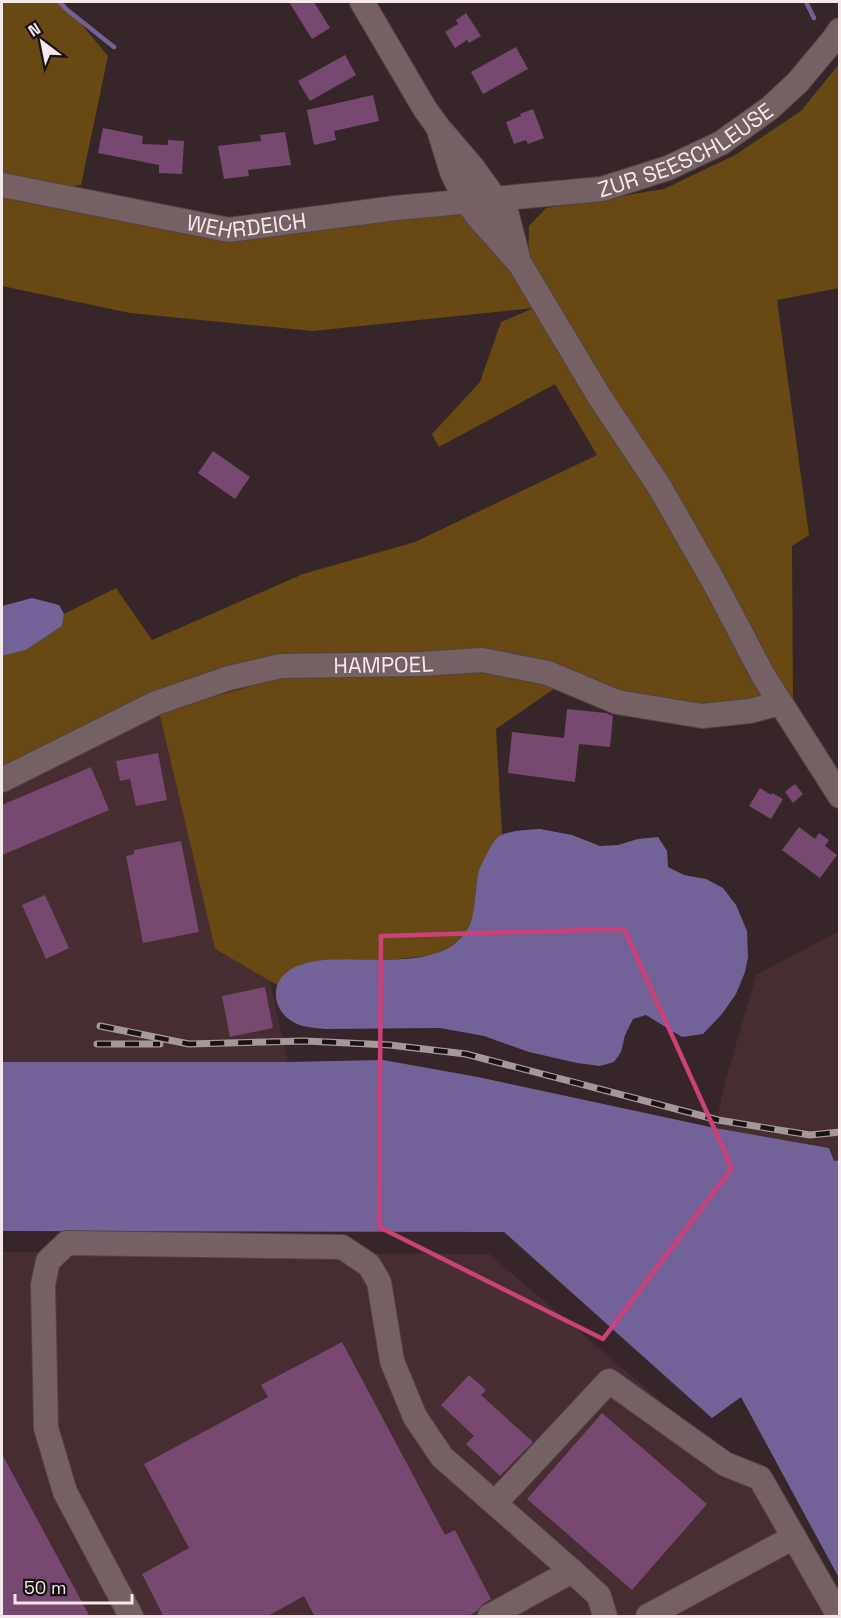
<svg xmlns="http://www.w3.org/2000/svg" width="841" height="1618" viewBox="0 0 841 1618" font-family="'Space Grotesk',sans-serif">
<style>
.built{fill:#452d32}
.green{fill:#684813}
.water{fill:#726298}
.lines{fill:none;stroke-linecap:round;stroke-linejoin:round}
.stream{stroke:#726298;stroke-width:4.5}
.building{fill:#774870}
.minor-casing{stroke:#524346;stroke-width:26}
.minor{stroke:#756164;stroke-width:24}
.rail-casing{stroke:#a6989a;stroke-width:7}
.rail{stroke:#191213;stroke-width:4.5;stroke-dasharray:14;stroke-linecap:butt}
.marked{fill:none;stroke:#cc4278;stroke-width:4.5;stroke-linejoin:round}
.labels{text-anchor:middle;stroke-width:4.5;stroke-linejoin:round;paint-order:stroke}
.street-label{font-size:22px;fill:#f5e9eb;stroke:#191213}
</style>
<rect width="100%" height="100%" fill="#372629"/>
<path class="built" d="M 159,712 L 215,949 L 270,981 L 288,1062 L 2,1062 L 2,784 Z
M 839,931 L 839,1160 L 834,1161 L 829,1148 L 715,1128 L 726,1079 L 756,975 Z
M 2,1252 L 489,1254 L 748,1476 L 826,1616 L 2,1616 Z"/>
<path class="green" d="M 2,2 L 63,2 L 108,56 L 81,185 L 56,188 L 2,178 Z
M 839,64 L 839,288 L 777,300 L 809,535 L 792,546 L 793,703 L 702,708 L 617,692 L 549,665 L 278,660 L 2,771 L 2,656 L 26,650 L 62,626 L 64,614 L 116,588 L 152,640 L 303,574 L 415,542 L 597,455 L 555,384 L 439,447 L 432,434 L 480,382 L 501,322 L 534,308 L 313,331 L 130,313 L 2,286 L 2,191 L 229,235 L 468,211 L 528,258 L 529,226 L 546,208 L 664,189 L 735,155 L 801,111 Z
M 485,670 L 555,688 L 496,729 L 502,834 L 494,841 L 480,868 L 476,885 L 474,913 L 465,935 L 451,946 L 433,955 L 409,958 L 386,960 L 338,959 L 284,975 L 277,985 L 215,949 L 159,712 L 287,676 Z"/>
<path class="water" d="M 32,598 L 59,605 L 64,614 L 62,626 L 26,650 L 2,656 L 2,606 Z
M 540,829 L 572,835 L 600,846 L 618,845 L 638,839 L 658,837 L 667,851 L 668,867 L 684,875 L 706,879 L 723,888 L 736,905 L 747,931 L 748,957 L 745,972 L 736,994 L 722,1014 L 703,1034 L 682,1037 L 646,1015 L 633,1019 L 625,1035 L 621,1052 L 614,1062 L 600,1066 L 577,1063 L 529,1052 L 484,1036 L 440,1028 L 325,1029 C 314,1028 299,1027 290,1020 C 274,1009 270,986 286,973 C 296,964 310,962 324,960 C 361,957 422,967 453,945 C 480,926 472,898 479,870 C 482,862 487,854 491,846 C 494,841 498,835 504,834 C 515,830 528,830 540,829 Z
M 383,1060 L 478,1077 L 715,1128 L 829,1148 L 834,1161 L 840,1160 L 839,1578 L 741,1397 L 712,1418 L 504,1232 L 2,1231 L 2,1062 L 288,1062 Z"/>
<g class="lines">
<path class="stream" d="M 60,2 L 66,9 L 114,47
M 806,2 L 814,18"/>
</g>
<path class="building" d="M 289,2 L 314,2 L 330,28 L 312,39 Z
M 466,13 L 481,36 L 469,43 L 467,40 L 455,48 L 445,32 L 458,24 L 456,20 Z
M 516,47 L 528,69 L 483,94 L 471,72 Z
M 345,55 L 356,75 L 310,101 L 298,81 Z
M 373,95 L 379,121 L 334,131 L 336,140 L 314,145 L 307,110 Z
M 533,109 L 544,138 L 528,144 L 526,140 L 514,144 L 506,122 L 521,116 L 520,114 Z
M 103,128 L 143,136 L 142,144 L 168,145 L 168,140 L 184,141 L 182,174 L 159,173 L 159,165 L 98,153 Z
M 285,132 L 291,165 L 248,170 L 249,176 L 224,179 L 218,146 L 261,141 L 260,135 Z
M 213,451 L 250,477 L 235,499 L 198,473 Z
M 567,709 L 606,713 L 613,716 L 610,747 L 579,744 L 575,782 L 508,773 L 512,732 L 564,738 Z
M 158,753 L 167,800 L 136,806 L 130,779 L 120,781 L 116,761 Z
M 91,767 L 109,810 L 2,855 L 2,805 Z
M 795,784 L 803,794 L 793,803 L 785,792 Z
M 760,788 L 771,795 L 772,793 L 783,799 L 771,819 L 749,806 Z
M 799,827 L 815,839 L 819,833 L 829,840 L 825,846 L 837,855 L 820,878 L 782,850 Z
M 181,841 L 199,932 L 143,943 L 126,856 L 134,854 L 134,850 Z
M 45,895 L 69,948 L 46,959 L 22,905 Z
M 265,987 L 273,1028 L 230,1037 L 222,996 Z
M 342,1342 L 445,1535 L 455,1530 L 491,1599 L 483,1604 L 477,1611 L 467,1617 L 315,1617 L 304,1596 L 266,1617 L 164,1617 L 142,1574 L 189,1548 L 144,1464 L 268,1397 L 261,1385 Z
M 469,1375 L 486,1390 L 481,1395 L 533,1442 L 500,1476 L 466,1444 L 474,1436 L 441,1405 Z
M 602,1413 L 707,1504 L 632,1590 L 527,1499 Z
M 2,1454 L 90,1617 L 2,1617 Z"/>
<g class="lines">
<g class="minor-casing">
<g id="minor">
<path d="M 362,2 L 425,109 L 438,127 L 473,168 L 507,215 L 518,258"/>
<path d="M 438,127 L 452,172 L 466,201 L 479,218 L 520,264 L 599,396 L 659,486 L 715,584 L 764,677 L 840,796"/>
<path id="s1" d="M 2,185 L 229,230 L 396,208 L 602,189 L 668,168 L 721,143 L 770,108 L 798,82 L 833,40 L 840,30"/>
<path id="s2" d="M 2,780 L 156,703 L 229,678 L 281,666 L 421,664 L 482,660 L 548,673 L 617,702 L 702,716 L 750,711 L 780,703"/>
<path d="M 495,1503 L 609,1381 L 725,1464 L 760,1478 L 839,1616"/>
<path d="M 131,1616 L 65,1492 L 46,1428 L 43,1285 L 48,1261 L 67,1243 L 342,1247 L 369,1265 L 379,1282 L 392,1361 L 415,1417 L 442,1457 L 572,1571 L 599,1596 L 605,1616"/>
<path d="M 490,1616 L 572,1571"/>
<path d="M 648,1616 L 794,1537"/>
</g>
</g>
<use href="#minor" class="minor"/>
<g class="rail-casing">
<path id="rail" d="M 100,1026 L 189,1044 L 305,1041 L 390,1045 L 466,1054 L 718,1120 L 810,1135 L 840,1132
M 97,1044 L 160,1044"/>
</g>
<use href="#rail" class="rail"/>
</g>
<path class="marked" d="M 624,929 L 732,1168 L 603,1339 L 379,1227 L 381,936 Z"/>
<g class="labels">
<g class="street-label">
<text dy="8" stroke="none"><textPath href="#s1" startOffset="699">ZUR SEESCHLEUSE</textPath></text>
<text dy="8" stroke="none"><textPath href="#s1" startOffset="249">WEHRDEICH</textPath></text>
<text dy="8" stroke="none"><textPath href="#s2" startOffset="405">HAMPOEL</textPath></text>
</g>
</g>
<rect width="841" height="1618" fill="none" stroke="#f5e9eb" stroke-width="6"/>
<g transform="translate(42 42) rotate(328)" stroke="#191213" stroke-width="4.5" paint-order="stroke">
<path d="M0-4.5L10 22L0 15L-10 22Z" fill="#f5e9eb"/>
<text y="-9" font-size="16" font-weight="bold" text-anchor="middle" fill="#f5e9eb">N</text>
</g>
<path d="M15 1594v9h117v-9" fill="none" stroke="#f5e9eb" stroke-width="3"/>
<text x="24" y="1594" font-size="18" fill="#f5e9eb" stroke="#191213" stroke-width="4.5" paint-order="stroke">50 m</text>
</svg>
